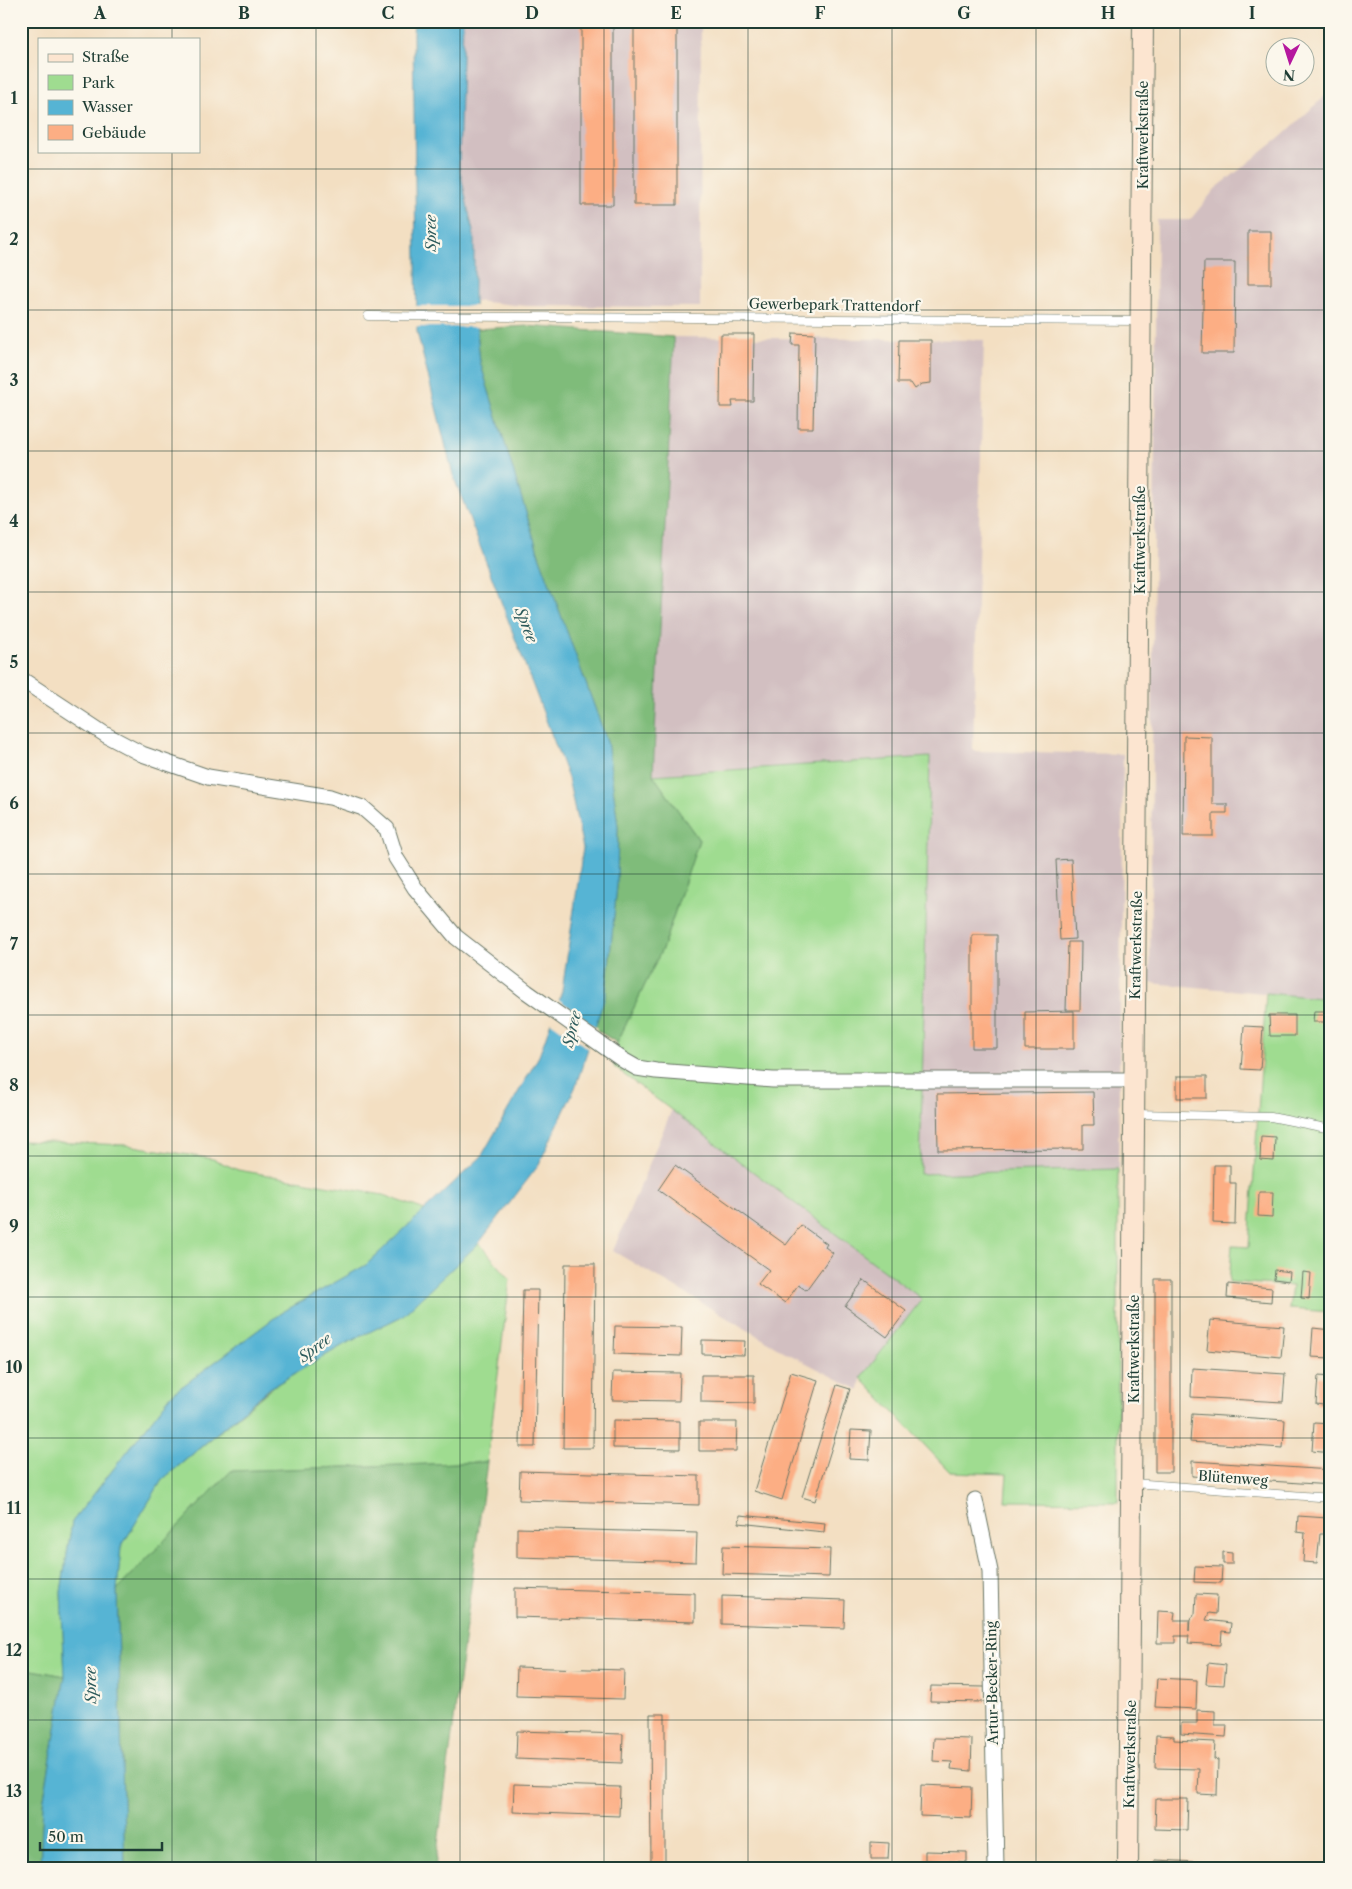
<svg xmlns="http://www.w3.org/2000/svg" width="1352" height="1889" viewBox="0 0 1352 1889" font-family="'Libre Caslon Text',serif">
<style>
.industrial{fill:#d2bfc1}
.green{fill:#9fdc90;stroke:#5f8c62}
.forest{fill:#7fbc7a;stroke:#4f7c57}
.water{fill:#56b4d4;stroke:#3a7884}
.pier{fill:#f3dfc2}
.building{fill:#fcae84}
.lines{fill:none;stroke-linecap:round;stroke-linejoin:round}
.lane-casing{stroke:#697666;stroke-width:9}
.street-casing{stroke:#697666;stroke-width:17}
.secondary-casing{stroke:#697666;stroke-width:22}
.lane{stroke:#fff;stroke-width:8}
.street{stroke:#fff;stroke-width:15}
.secondary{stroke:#fce5d0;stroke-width:20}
.grid{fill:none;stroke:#1f3d34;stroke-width:1;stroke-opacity:0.55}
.labels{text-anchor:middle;stroke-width:4.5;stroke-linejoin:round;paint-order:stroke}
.street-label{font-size:14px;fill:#1f3d34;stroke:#fbf7ec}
.water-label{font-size:15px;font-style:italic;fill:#2d5b5c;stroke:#fbf7ec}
.neatline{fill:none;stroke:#1f3d34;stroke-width:2}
.grid-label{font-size:16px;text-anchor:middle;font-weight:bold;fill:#1f3d34}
</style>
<rect width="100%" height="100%" fill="#fbf7ec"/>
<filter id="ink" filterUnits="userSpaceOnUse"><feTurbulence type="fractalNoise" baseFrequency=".02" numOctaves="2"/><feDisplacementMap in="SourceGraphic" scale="10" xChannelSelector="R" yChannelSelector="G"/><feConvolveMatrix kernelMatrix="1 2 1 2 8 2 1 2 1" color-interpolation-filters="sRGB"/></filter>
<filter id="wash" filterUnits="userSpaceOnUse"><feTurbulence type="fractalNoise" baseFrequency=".0096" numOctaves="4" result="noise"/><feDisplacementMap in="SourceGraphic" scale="20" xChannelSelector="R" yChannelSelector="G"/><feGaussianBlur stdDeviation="1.12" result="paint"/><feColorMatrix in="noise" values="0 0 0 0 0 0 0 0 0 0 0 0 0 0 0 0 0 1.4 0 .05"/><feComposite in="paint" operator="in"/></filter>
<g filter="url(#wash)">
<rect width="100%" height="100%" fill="#f3dfc2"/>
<path class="industrial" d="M 463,21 L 701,21 L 700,307 L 527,306 L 474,301 L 474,236 L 459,166 Z
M 1331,86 L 1331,999 L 1150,983 L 1157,220 L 1190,220 L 1215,189 L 1281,137 L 1327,94 Z
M 674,337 L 984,340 L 973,751 L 1123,754 L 1118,1169 L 920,1174 L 929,757 L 653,775 Z
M 672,1109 L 923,1299 L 861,1378 L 859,1390 L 787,1353 L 613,1251 Z"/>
<path class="green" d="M 930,757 L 920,1174 L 1118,1169 L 1118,1502 L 1005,1501 L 1007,1474 L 950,1472 L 861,1378 L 922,1299 L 614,1067 L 617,1043 L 663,947 L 699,840 L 653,775 Z
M 1266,993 L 1331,999 L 1331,1312 L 1289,1309 L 1292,1286 L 1229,1282 L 1232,1246 L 1249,1247 Z
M 21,1141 L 127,1145 L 213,1159 L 238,1170 L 383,1195 L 425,1210 L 366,1265 L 281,1313 L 172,1394 L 72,1522 L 61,1592 L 65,1676 L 21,1668 Z
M 479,1243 L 510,1279 L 487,1462 L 231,1471 L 117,1590 L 121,1547 L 162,1480 L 274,1386 L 345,1344 L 402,1316 Z"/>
<path class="forest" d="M 527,326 L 674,337 L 653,775 L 699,840 L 663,947 L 617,1043 L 594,1028 L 606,994 L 617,886 L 618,826 L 607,741 L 539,555 L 480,362 L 477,329 Z
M 487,1462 L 435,1868 L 125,1868 L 117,1590 L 231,1471 Z
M 21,1668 L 65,1676 L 43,1804 L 40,1868 L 21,1868 Z"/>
<path class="water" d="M 414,21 L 463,21 L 459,166 L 474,236 L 474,301 L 480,362 L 539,555 L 607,741 L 618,826 L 617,886 L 606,994 L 575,1088 L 538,1166 L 479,1243 L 402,1316 L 345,1344 L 270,1388 L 162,1480 L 121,1547 L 117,1590 L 125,1868 L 40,1868 L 43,1804 L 65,1676 L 61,1592 L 72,1522 L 172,1394 L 281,1313 L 366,1265 L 481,1157 L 539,1056 L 562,991 L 583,848 L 568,778 L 453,475 L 417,332 L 413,34 Z"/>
<path class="pier" d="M 414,306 L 477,306 L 479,327 L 415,327 Z
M 557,998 L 597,1028 L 590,1050 L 549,1021 Z"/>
<g id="blocks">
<path class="building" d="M 581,21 L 613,21 L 613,205 L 581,205 Z
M 634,21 L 677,21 L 677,205 L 634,205 Z
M 1248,231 L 1271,231 L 1271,284 L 1248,284 Z
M 1204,262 L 1235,262 L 1234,353 L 1202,353 Z
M 793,333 L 815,334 L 813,428 L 798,428 L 799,345 L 792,345 Z
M 721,334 L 754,334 L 753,401 L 732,401 L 733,407 L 720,407 Z
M 899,340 L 931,340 L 931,383 L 922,384 L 915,389 L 911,383 L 898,383 Z
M 1184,736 L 1212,737 L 1212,804 L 1227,804 L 1227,813 L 1213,813 L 1213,836 L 1183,836 Z
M 1071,859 L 1075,939 L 1060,940 L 1056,860 Z
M 972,935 L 997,935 L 997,1048 L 972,1048 Z
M 1068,942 L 1081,942 L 1080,1010 L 1066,1010 Z
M 1074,1011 L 1074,1049 L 1025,1049 L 1025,1012 Z
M 1314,1011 L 1326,1011 L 1326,1022 L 1313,1022 Z
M 1269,1015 L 1295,1015 L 1295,1036 L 1270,1036 Z
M 1244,1026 L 1263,1027 L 1260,1070 L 1241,1069 Z
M 1177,1076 L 1207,1076 L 1207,1098 L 1177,1098 Z
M 1093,1092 L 1094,1125 L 1083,1125 L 1083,1149 L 938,1150 L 937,1094 Z
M 1261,1136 L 1275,1137 L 1274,1161 L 1260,1160 Z
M 675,1165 L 786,1245 L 801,1225 L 827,1244 L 825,1247 L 833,1253 L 806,1290 L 798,1285 L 785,1303 L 758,1284 L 769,1270 L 658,1190 Z
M 1214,1165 L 1230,1165 L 1230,1183 L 1236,1183 L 1235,1224 L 1213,1223 Z
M 1259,1192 L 1273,1192 L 1272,1217 L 1258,1216 Z
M 565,1264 L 595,1264 L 593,1448 L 563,1448 Z
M 1275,1270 L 1290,1272 L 1289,1281 L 1274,1279 Z
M 1303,1272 L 1311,1273 L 1309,1299 L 1301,1298 Z
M 1155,1279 L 1171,1279 L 1171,1472 L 1155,1472 Z
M 864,1280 L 906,1311 L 887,1337 L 845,1306 Z
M 1228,1284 L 1272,1288 L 1271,1302 L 1227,1298 Z
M 523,1290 L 538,1290 L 535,1447 L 520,1447 Z
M 1210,1320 L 1284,1326 L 1281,1357 L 1207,1350 Z
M 615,1326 L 682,1327 L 681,1356 L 614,1354 Z
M 1313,1328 L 1331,1330 L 1331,1358 L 1311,1357 Z
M 702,1340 L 745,1341 L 744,1355 L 702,1354 Z
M 1192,1368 L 1285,1374 L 1283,1402 L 1191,1397 Z
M 613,1372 L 680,1373 L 679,1401 L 612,1400 Z
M 791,1372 L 818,1380 L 782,1500 L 754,1491 Z
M 701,1375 L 754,1375 L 754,1403 L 701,1402 Z
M 1318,1376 L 1331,1377 L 1331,1406 L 1316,1404 Z
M 837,1385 L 850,1389 L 815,1501 L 802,1497 Z
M 1192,1414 L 1285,1420 L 1283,1448 L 1190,1442 Z
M 613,1420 L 680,1421 L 680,1449 L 613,1448 Z
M 699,1422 L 737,1422 L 736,1451 L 699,1451 Z
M 1314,1423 L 1331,1424 L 1331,1453 L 1312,1451 Z
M 851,1430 L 871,1431 L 869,1460 L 849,1459 Z
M 1192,1461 L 1331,1470 L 1331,1485 L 1192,1476 Z
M 520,1471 L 699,1476 L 699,1505 L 519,1500 Z
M 740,1515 L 825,1523 L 824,1532 L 739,1523 Z
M 1298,1516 L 1328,1518 L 1327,1534 L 1320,1534 L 1317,1563 L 1303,1562 L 1305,1533 L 1297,1532 Z
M 517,1528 L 697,1533 L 696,1562 L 517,1557 Z
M 723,1546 L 830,1549 L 829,1577 L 722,1574 Z
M 1223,1552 L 1232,1553 L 1232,1564 L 1223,1564 Z
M 1195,1566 L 1222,1567 L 1221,1583 L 1194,1582 Z
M 515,1588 L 695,1593 L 695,1622 L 515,1617 Z
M 1196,1594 L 1217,1595 L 1216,1614 L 1209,1613 L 1206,1620 L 1231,1623 L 1230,1632 L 1222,1631 L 1221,1645 L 1188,1643 L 1189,1636 L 1175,1636 L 1175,1643 L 1157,1643 L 1158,1611 L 1175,1612 L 1174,1620 L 1189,1620 L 1189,1631 L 1190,1620 L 1195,1614 Z
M 722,1596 L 845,1600 L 844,1628 L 722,1624 Z
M 1208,1663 L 1226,1665 L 1224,1685 L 1206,1684 Z
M 517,1667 L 624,1670 L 623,1699 L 516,1696 Z
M 1157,1678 L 1197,1680 L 1196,1709 L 1155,1707 Z
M 931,1686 L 985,1687 L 985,1702 L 930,1701 Z
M 1197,1710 L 1215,1711 L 1215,1725 L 1227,1725 L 1226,1737 L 1181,1734 L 1181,1723 L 1197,1723 Z
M 650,1714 L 665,1714 L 665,1868 L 651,1868 Z
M 517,1731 L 623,1734 L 622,1763 L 516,1759 Z
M 1156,1735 L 1174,1736 L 1174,1740 L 1215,1742 L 1214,1759 L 1218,1760 L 1217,1795 L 1198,1794 L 1199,1769 L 1155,1768 Z
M 934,1738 L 972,1739 L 971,1771 L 951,1769 L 952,1762 L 933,1761 Z
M 514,1784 L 620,1787 L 619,1816 L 513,1812 Z
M 921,1785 L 972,1787 L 971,1818 L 920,1816 Z
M 1156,1799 L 1188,1799 L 1187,1830 L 1155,1829 Z
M 871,1842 L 889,1843 L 888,1859 L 871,1859 Z
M 925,1851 L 967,1852 L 967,1862 L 925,1860 Z
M 1155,1860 L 1197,1862 L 1196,1868 L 1155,1868 Z"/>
</g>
</g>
<g filter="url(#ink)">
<use href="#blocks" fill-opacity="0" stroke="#697666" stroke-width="1"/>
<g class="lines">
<g class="lane-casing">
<path id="lane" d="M 368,316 L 1139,321
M 1135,1114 L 1271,1117 L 1331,1129
M 1133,1483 L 1331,1498"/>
</g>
<g class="street-casing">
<path id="street" d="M 21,679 L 106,735 L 142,754 L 208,777 L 330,797 L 363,808 L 387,829 L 396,858 L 415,888 L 456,937 L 527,992 L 623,1060 L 637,1068 L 656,1071 L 773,1080 L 1135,1080
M 975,1500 L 990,1571 L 996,1868"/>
</g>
<g class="secondary-casing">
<path id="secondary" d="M 1128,1868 L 1143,21"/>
</g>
<use href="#lane" class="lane"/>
<use href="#street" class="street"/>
<use href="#secondary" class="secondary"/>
</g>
</g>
<path class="grid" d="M 172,21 L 172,39M 316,21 L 316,1868M 460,21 L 460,1868M 604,21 L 604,1868M 748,21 L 748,1868M 892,21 L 892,1868M 1036,21 L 1036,1868M 1180,21 L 1180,1868M 172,151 L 172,1868M 21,169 L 1331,169M 21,310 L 1331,310M 21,451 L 1331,451M 21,592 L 1331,592M 21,733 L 1331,733M 21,874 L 1331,874M 21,1015 L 1331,1015M 21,1156 L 1331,1156M 21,1297 L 1331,1297M 21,1438 L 1331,1438M 21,1579 L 1331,1579M 21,1720 L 1331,1720"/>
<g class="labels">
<g class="street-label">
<text transform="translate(1143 135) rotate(-90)" y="5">Kraftwerkstraße</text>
<text transform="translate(834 305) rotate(1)" y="5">Gewerbepark Trattendorf</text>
<text transform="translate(1140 540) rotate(-90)" y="5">Kraftwerkstraße</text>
<text transform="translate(1136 945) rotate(-89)" y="5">Kraftwerkstraße</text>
<text transform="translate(1134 1349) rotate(-90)" y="5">Kraftwerkstraße</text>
<text transform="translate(1233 1478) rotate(4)" y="5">Blütenweg</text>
<text transform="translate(992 1683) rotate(-91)" y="5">Artur-Becker-Ring</text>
<text transform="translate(1130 1754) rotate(-89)" y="5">Kraftwerkstraße</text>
</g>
<g class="water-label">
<text transform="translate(431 233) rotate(-90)" y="5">Spree</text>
<text transform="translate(526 625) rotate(69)" y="5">Spree</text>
<text transform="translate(572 1029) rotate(-76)" y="5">Spree</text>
<text transform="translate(315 1348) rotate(-37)" y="5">Spree</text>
<text transform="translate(91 1685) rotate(-91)" y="5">Spree</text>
</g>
</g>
<rect width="1352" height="1889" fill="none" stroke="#fbf7ec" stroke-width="55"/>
<rect x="38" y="38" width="162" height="115" fill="#fbf7ec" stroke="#a3ada2"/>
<rect x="48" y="54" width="25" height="8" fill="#fce5d0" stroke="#a3ada2"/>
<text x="82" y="62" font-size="15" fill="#1f3d34">Straße</text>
<rect x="48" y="75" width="25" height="15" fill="#9fdc90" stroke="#a3ada2"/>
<text x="82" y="88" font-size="15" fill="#1f3d34">Park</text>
<rect x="48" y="100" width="25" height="15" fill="#56b4d4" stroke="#a3ada2"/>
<text x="82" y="112" font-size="15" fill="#1f3d34">Wasser</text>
<rect x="48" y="125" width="25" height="15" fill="#fcae84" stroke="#a3ada2"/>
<text x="82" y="138" font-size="15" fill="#1f3d34">Gebäude</text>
<g transform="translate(1290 62) rotate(184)"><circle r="24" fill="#fbf7ec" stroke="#a3ada2"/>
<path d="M0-4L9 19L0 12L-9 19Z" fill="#b5179e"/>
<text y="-8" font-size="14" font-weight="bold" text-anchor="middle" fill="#1f3d34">N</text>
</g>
<path d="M40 1842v8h122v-8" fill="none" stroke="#1f3d34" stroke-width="2.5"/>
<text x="48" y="1842" font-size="15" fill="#1f3d34" stroke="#fbf7ec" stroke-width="4" paint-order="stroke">50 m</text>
<rect x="28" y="28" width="1296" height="1834" class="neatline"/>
<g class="grid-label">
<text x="100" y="19">A</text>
<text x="244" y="19">B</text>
<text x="388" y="19">C</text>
<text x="532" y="19">D</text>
<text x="676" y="19">E</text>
<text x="820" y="19">F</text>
<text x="964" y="19">G</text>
<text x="1108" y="19">H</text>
<text x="1252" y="19">I</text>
<text x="14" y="104">1</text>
<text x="14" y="245">2</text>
<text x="14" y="386">3</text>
<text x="14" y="527">4</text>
<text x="14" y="668">5</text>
<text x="14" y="809">6</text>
<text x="14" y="950">7</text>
<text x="14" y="1091">8</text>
<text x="14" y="1232">9</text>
<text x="14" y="1373">10</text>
<text x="14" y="1514">11</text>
<text x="14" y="1656">12</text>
<text x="14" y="1797">13</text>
</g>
</svg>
